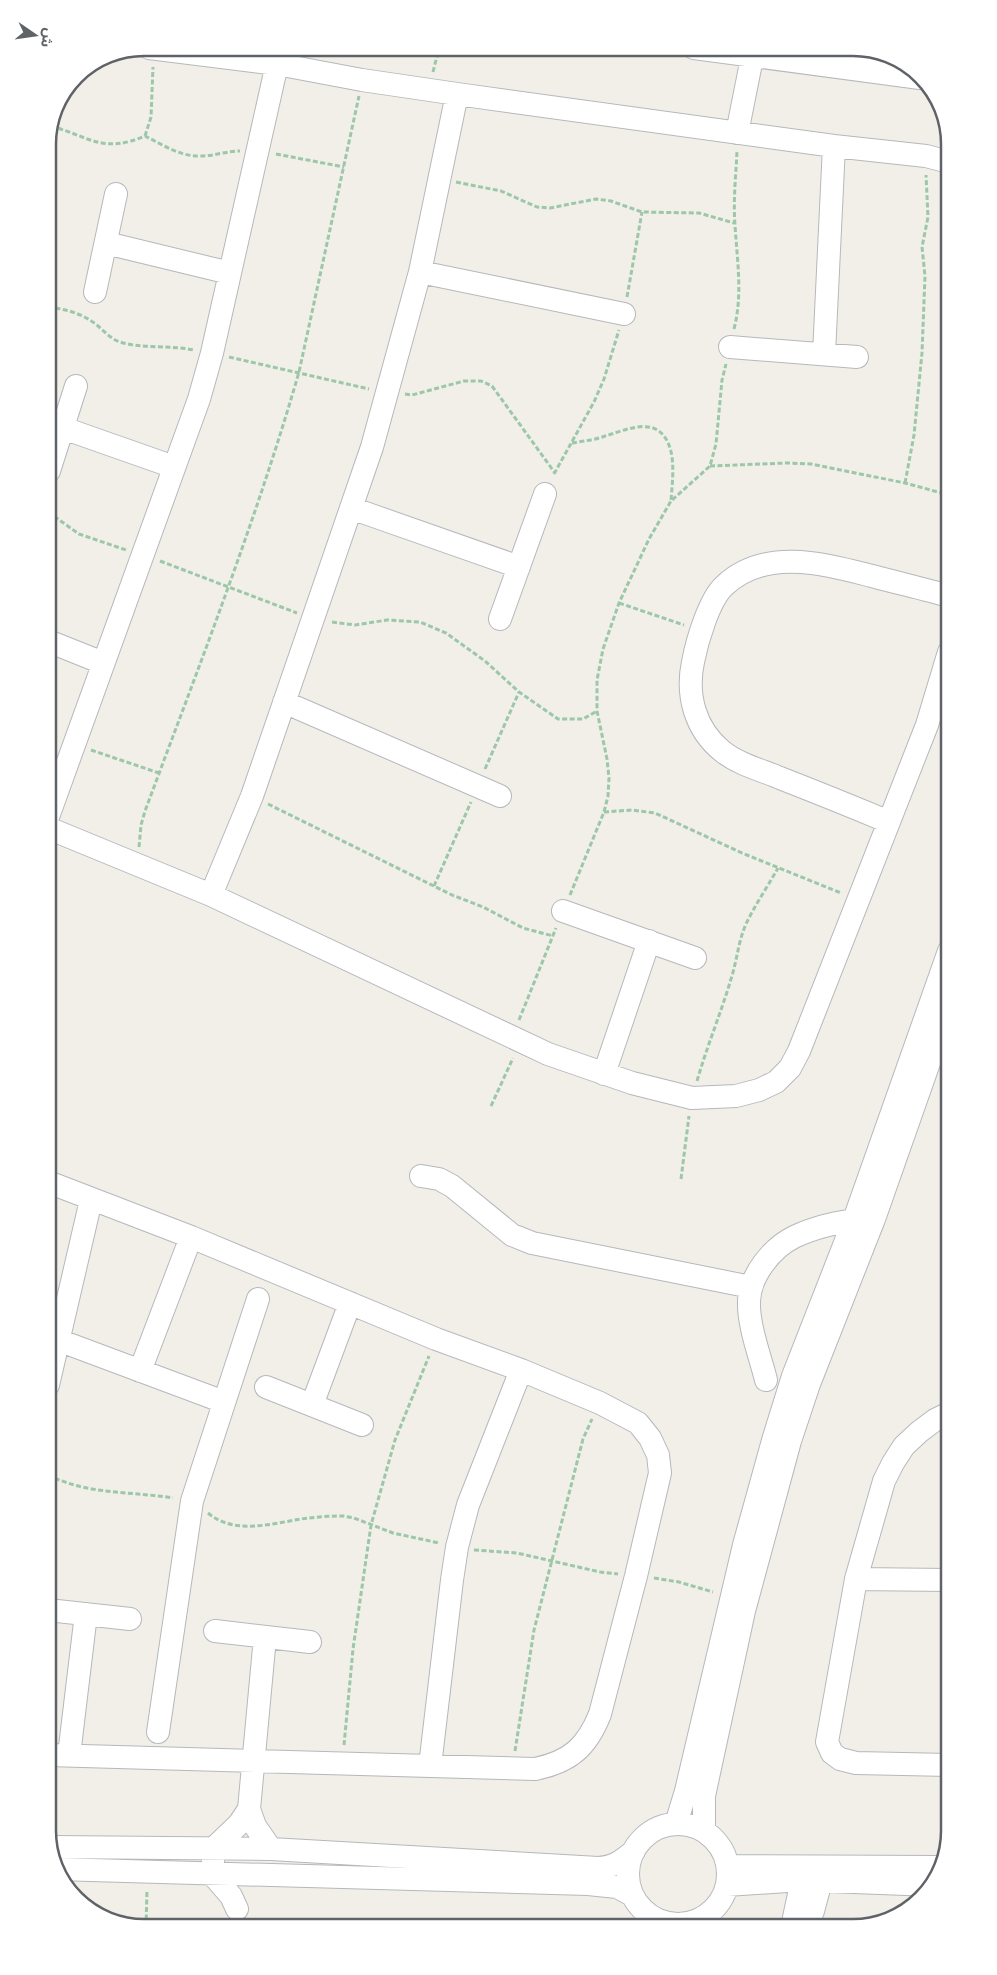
<svg xmlns="http://www.w3.org/2000/svg" width="997" height="1975" viewBox="0 0 997 1975" font-family="'DM Sans','Noto Sans Arabic',sans-serif">
<style>
.lines{fill:none;stroke-linecap:round;stroke-linejoin:round}
.minor-casing{stroke:#b5b8bc;stroke-width:24}
.path{stroke:#9cc7a9;stroke-width:3;stroke-dasharray:5 2.5;stroke-linecap:butt}
.minor{stroke:#fff;stroke-width:22}
.rim{fill:none;stroke:#5f6368;stroke-width:2.5}
</style>
<rect width="100%" height="100%" fill="#f1efe8"/>
<g class="lines">
<g class="minor-casing">
<path id="minor" d="M 149,48 L 277,64 L 362,80 L 457,94 L 834,146 L 926,156 L 949,162
M 694,48 L 920,78
M 820,48 L 879,55
M 737,133 L 754,48
M 106,243 L 230,273
M 420,272 L 624,314
M 95,292 L 116,194
M 730,347 L 857,357
M 824,354 L 834,146
M 63,428 L 174,467
M 49,471 L 76,386
M 351,508 L 519,567
M 500,619 L 545,494
M 48,641 L 103,663
M 284,702 L 500,796
M 48,817 L 199,399 L 212,353 L 277,64
M 889,822 C 853,807 816,792 780,778 C 761,770 738,764 722,751 C 695,729 686,695 693,662 C 697,641 709,600 724,586 C 765,547 824,564 872,576 C 898,583 924,589 949,596
M 48,828 L 211,895 L 548,1054 L 632,1083 L 692,1098 L 736,1096 L 759,1090 L 776,1082 L 790,1068 L 799,1051 L 927,725 L 949,652
M 211,895 L 252,796 L 372,447 L 420,272 L 457,94
M 563,911 L 695,958
M 604,1074 L 649,941
M 421,1176 L 439,1179 L 452,1186 L 512,1235 L 532,1243 L 751,1287
M 58,1340 L 224,1402
M 140,1371 L 191,1237
M 766,1380 C 760,1356 748,1325 749,1301 C 750,1275 772,1248 794,1237 C 815,1227 843,1221 865,1219
M 48,1385 L 91,1200
M 266,1387 L 362,1425
M 312,1405 L 350,1303
M 856,1579 L 949,1580
M 48,1610 L 130,1619
M 215,1631 L 310,1642
M 265,1637 L 249,1809 L 255,1826 L 271,1849
M 158,1732 L 192,1501 L 258,1299
M 48,1755 L 535,1769 C 570,1762 587,1747 600,1714 L 636,1576 L 660,1473 L 658,1455 L 650,1438 L 638,1423 L 600,1403 L 521,1370 L 436,1339 L 191,1237 L 48,1182
M 69,1755 L 86,1614
M 949,1765 L 856,1763 L 840,1759 L 832,1753 L 827,1742 L 856,1579 L 884,1481 L 893,1463 L 904,1446 L 919,1432 L 935,1420 L 949,1413
M 430,1766 L 452,1580 L 457,1547 L 468,1505 L 521,1370
M 676,1824 L 686,1791 L 744,1545 L 774,1437 L 793,1376 L 854,1220 L 949,951
M628 1874a50 50 0 1 1 100 0a50 50 0 1 1-100 0Z
M 704,1831 L 704,1796 L 707,1782 L 744,1611 L 790,1441 L 809,1384 L 874,1219 L 949,1006
M 51,1847 L 271,1849 L 598,1868 C 614,1867 622,1861 634,1851
M 728,1866 L 938,1867
M 56,1869 L 588,1884 L 617,1887 L 632,1895
M 727,1885 L 802,1880 L 932,1885
M 237,1909 L 231,1896 L 212,1874 L 214,1848 L 239,1824 L 249,1809
M 792,1927 L 802,1880
M 807,1927 L 813,1911 L 821,1881"/>
</g>
<path class="path" d="M 433,72 L 439,48
M 51,126 C 90,137 103,154 145,136 C 163,145 181,157 201,156 C 214,156 227,151 240,151
M 145,136 L 151,117 L 153,67
M 276,154 L 344,167
M 456,182 L 501,191 L 537,207 L 550,208 L 596,199 L 611,201 L 642,212 L 699,213 L 734,223
M 627,297 L 642,212
M 48,307 C 66,309 84,314 98,326 C 105,332 111,339 120,342 C 142,349 170,345 194,350
M 734,329 C 743,294 737,260 735,225 C 733,200 736,175 737,151
M 229,357 L 369,389
M 405,394 L 412,395 L 464,381 L 481,381 L 492,386 L 555,473
M 572,443 C 583,441 595,440 605,436 C 629,429 659,414 670,448 C 675,464 672,485 671,501
M 710,466 L 787,463 L 811,464 L 905,483 L 949,495
M 554,474 L 594,402 L 604,379 L 619,330
M 905,483 L 914,435 L 922,353 L 925,276 L 922,247 L 928,217 L 926,175
M 48,512 L 79,534 L 126,550
M 160,561 L 297,613
M 619,603 L 684,625
M 332,622 L 355,625 L 387,620 L 420,622 L 446,633 L 485,661 L 519,692 L 558,719 L 583,719 L 597,711
M 48,735 L 57,738
M 91,750 L 159,773
M 485,769 L 519,692
M 268,804 L 452,895 L 483,907 L 523,928 L 553,936
M 604,812 L 632,810 L 655,813 L 742,853 L 841,893
M 139,847 L 141,825 L 145,811 C 199,666 256,521 299,372 L 359,96
M 434,886 L 471,802
M 570,895 L 604,812 L 608,796 L 609,778 L 607,759 L 597,711 L 597,680 L 603,649 L 619,603 L 649,539 L 671,501 L 710,466 L 716,444 L 722,380 L 726,364
M 519,1020 L 556,928
M 697,1081 C 707,1046 721,1013 731,979 C 737,961 738,942 746,924 C 755,905 768,886 778,868
M 491,1106 L 513,1058
M 681,1179 L 689,1116
M 48,1475 C 88,1495 130,1491 173,1498
M 208,1513 C 234,1535 270,1524 301,1519 C 315,1517 329,1516 343,1516 L 354,1518 L 393,1533 L 439,1543
M 474,1550 L 517,1553 L 600,1572 L 618,1574
M 654,1578 L 679,1582 L 713,1592
M 344,1745 L 353,1649 L 371,1525 L 395,1440 L 429,1356
M 515,1751 L 534,1630 L 583,1439 L 592,1419
M 146,1927 L 147,1890"/>
<use href="#minor" class="minor"/>
</g>
<path d="M0 0H997V1975H0ZM144 56H853A88 88 0 0 1 941 144V1831A88 88 0 0 1 853 1919H144A88 88 0 0 1 56 1831V144A88 88 0 0 1 144 56Z" fill="#fff" fill-rule="evenodd"/>
<path class="rim" d="M144 56H853A88 88 0 0 1 941 144V1831A88 88 0 0 1 853 1919H144A88 88 0 0 1 56 1831V144A88 88 0 0 1 144 56Z"/>
<g transform="translate(35 35) rotate(103)" stroke="#ffffff" stroke-width="4" paint-order="stroke">
<path d="M0-4L9 19L0 12L-9 19Z" fill="#5f6368"/>
<text y="-8" font-size="14" font-weight="bold" text-anchor="middle" fill="#5f6368">ش</text>
</g>
</svg>
